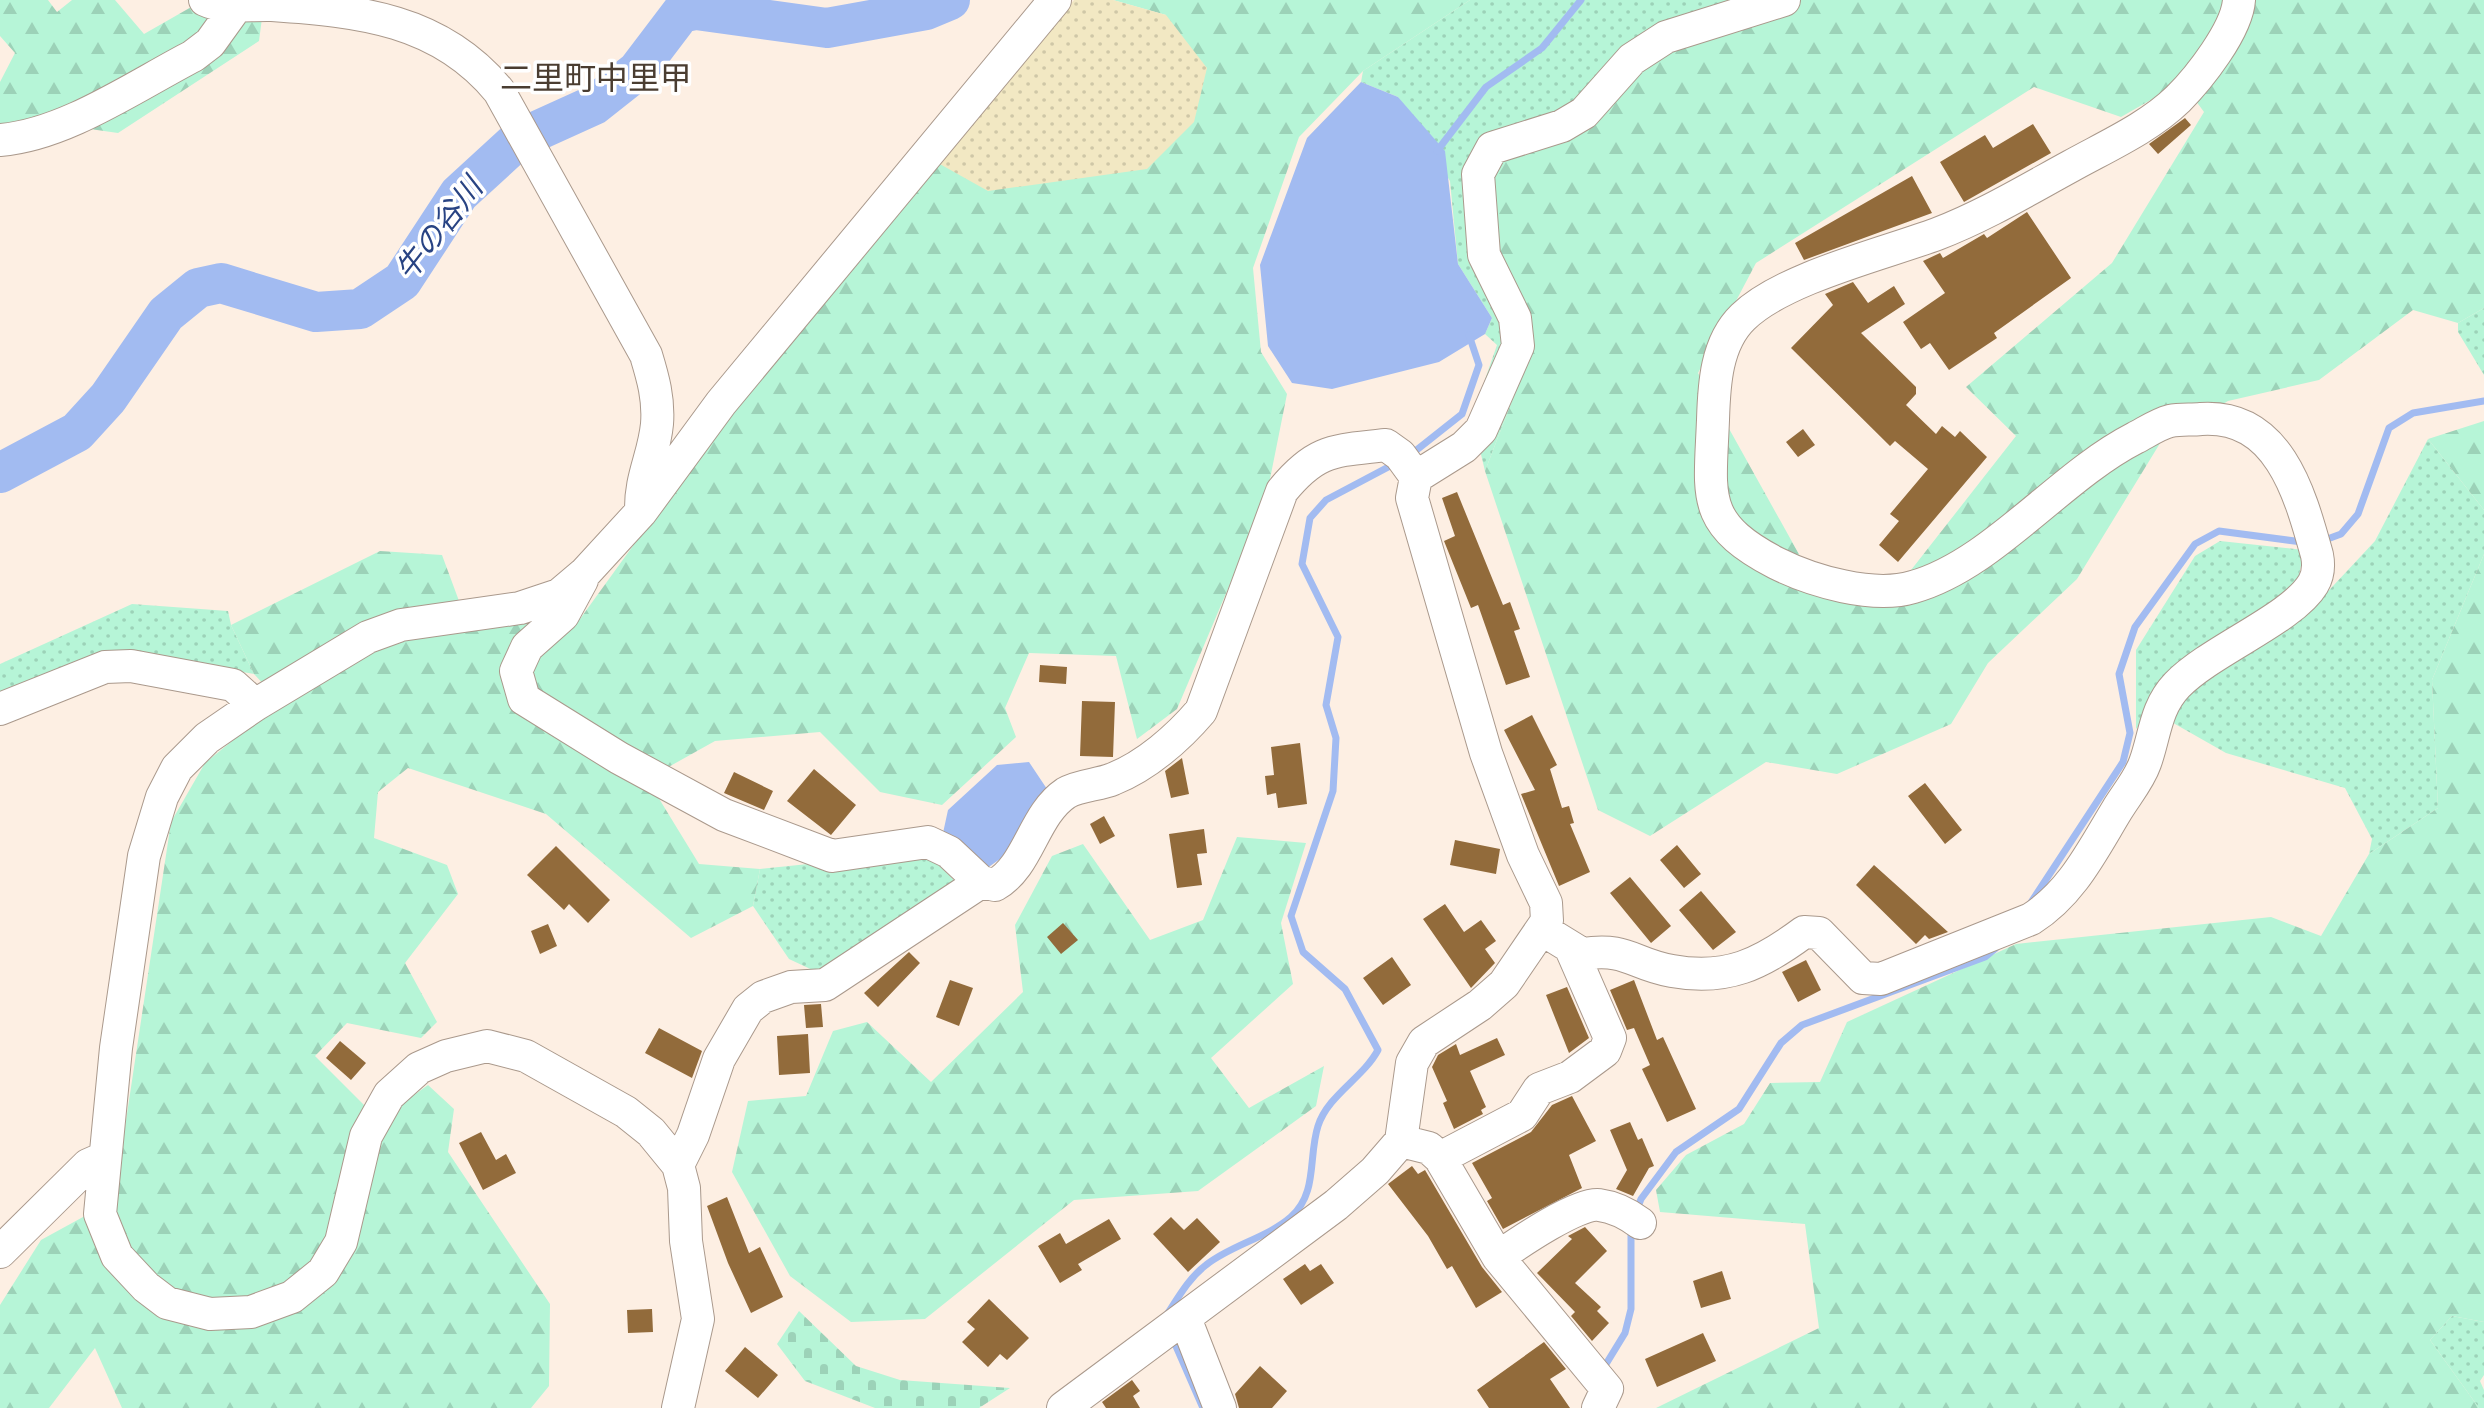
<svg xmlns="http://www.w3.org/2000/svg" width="2484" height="1408" viewBox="0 0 2484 1408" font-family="Spectral,'Noto Sans JP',serif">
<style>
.green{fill:url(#green-dots)}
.forest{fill:url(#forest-firs);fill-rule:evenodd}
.sand{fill:url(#sand-dots)}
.cemetery{fill:url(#cemetery-stones)}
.water{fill:#a2bbf1}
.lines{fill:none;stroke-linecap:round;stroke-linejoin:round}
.stream{stroke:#a2bbf1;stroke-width:7}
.river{stroke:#a2bbf1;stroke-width:40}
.building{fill:#926b3b}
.minor-casing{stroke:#aa998c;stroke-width:34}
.minor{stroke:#fff;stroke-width:32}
.labels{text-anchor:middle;stroke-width:7;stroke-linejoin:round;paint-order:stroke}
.water-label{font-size:30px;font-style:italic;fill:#284383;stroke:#fff}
.quarter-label{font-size:32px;fill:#4a3d31;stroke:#fff}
</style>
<defs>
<pattern id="green-dots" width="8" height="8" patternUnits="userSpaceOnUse" patternTransform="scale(2)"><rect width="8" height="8" fill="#b6f5d7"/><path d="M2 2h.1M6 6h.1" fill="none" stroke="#9cd2b8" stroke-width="1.8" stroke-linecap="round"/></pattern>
<pattern id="forest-firs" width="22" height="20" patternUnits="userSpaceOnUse" patternTransform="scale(2)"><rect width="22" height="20" fill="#b6f5d7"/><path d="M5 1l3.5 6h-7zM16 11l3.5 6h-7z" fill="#9cd2b8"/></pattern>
<pattern id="sand-dots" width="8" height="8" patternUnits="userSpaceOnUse" patternTransform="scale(2)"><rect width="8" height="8" fill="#f2e8c3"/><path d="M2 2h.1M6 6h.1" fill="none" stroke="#cfc7a7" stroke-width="1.8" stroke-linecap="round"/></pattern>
<pattern id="cemetery-stones" width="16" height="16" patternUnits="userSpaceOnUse" patternTransform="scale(2)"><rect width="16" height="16" fill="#b6f5d7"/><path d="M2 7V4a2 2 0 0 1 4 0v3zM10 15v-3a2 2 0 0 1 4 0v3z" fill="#9cd2b8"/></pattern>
</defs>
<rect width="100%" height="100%" fill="#fdefe3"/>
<path class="green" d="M 1470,0 L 1761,0 L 1534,344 L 1485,471 L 1472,417 L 1497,345 L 1485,334 L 1492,318 L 1458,264 L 1450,181 L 1398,97 L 1361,82 L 1363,71 Z
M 2484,308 L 2484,375 L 2458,332 L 2458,323 Z
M 2428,439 L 2484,510 L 2484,554 L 2432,680 L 2438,808 L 2369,854 L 2372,839 L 2345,788 L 2226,753 L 2168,720 L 2206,674 L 2319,601 L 2375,541 Z
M 2220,541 L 2304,550 L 2297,586 L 2194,657 L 2136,729 L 2136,650 L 2195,556 Z
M 132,604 L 228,611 L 231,625 L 254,674 L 119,650 L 0,699 L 0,664 Z
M 925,852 L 957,883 L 821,974 L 789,959 L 753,906 L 760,869 Z
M 2452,1316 L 2484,1322 L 2484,1375 L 2480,1381 L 2484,1390 L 2484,1408 L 2479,1408 L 2430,1340 Z"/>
<path class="forest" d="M 0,0 L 48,0 L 57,12 L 72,0 L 115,0 L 144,34 L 193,6 L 262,18 L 259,41 L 118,133 L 48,123 L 0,129 L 0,82 L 15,53 L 0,36 Z
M 1113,0 L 1470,0 L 1363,71 L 1299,137 L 1253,268 L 1261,352 L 1287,394 L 1266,499 L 1177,709 L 1137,739 L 1116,656 L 1029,653 L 1005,708 L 1016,737 L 942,805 L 880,792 L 820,732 L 715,741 L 647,779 L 699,864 L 760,869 L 753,906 L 691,938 L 546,814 L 408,768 L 378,792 L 374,838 L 447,865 L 458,894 L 405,963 L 437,1022 L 421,1038 L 347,1023 L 315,1056 L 379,1120 L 428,1085 L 454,1109 L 448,1152 L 550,1304 L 549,1386 L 531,1408 L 122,1408 L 95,1348 L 49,1408 L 0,1408 L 0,1305 L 41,1240 L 114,1200 L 171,822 L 205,763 L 280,702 L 254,674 L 231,625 L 380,551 L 442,555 L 469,628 L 580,619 L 711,438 L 938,163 L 1166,15 Z
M 1761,0 L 2484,0 L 2484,308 L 2458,323 L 2413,310 L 2319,380 L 2228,401 L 2162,440 L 2077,579 L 1988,663 L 1951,724 L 1837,774 L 1766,762 L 1650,836 L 1598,810 L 1485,471 L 1534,344 L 1494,244 L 1482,177 L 1634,66 ZM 2182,82 L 2204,112 L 2112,263 L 1966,387 L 2016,436 L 1886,602 L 1820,592 L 1698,373 L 1756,263 L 2034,87 L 2121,117 Z
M 2484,421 L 2484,510 L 2428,439 Z
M 2484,554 L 2484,1322 L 2452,1316 L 2430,1340 L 2479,1408 L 1656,1408 L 1819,1328 L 1805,1224 L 1660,1212 L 1656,1190 L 1686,1155 L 1744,1124 L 1770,1083 L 1820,1082 L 1847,1022 L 2016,944 L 2271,917 L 2321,936 L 2369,854 L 2438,808 L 2432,680 Z
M 1237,837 L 1306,843 L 1281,923 L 1293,984 L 1211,1058 L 1249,1108 L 1324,1066 L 1316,1106 L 1198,1191 L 1074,1200 L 925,1319 L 851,1322 L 790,1276 L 732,1172 L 748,1101 L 806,1096 L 833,1031 L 867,1022 L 931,1082 L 1023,992 L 1015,925 L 1052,856 L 1083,844 L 1150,940 L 1203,920 Z"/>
<path class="sand" d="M 1074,0 L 1113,0 L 1166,15 L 1207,68 L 1194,122 L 1147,169 L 988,191 L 938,163 Z"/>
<path class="cemetery" d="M 799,1311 L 856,1366 L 900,1380 L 1010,1388 L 979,1408 L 875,1408 L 805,1381 L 777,1344 Z"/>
<path class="water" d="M 1361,82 L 1398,97 L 1445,151 L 1458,264 L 1492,318 L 1485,334 L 1439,362 L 1332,389 L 1292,383 L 1268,346 L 1260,265 L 1307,138 Z
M 1029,762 L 1047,789 L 1011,851 L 986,869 L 943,833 L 948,810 L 997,765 Z"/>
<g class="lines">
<path class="stream" d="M 1437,151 L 1486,87 L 1542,48 L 1581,0
M 1409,456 L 1462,414 L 1479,365 L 1469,335
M 2322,541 L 2341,534 L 2358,514 L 2389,428 L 2413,413 L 2484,401
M 2030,904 L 2123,762 L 2130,733 L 2119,674 L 2135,627 L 2195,544 L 2219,531 L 2302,542
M 1636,1212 L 1641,1199 L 1676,1152 L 1739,1109 L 1781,1043 L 1802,1025 L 1985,957 L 1996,948
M 1168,1313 C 1179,1296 1190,1277 1206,1265 C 1231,1245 1267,1238 1291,1217 C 1318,1193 1308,1157 1318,1126 C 1328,1095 1363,1078 1378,1050 L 1345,989 L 1303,952 L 1291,916 L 1333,791 L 1336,738 L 1326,705 L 1338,637 L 1302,564 L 1310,518 L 1326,500 L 1394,464
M 1172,1337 L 1203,1408
M 1603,1369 L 1625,1333 L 1631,1309 L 1631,1228"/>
<path class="river" d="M 0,473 L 77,432 L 108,398 L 166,314 L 198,288 L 221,283 L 316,312 L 360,309 L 402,281 L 459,194 L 519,139 L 594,105 L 637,71 L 681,13 L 696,10 L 827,28 L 926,10 L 950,0"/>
</g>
<path class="building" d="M 2185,118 L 2191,125 L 2158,154 L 2149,144 Z
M 2033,124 L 2051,153 L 1964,202 L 1940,162 L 1985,135 L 1993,148 Z
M 1912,176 L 1932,213 L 1804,260 L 1795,243 Z
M 2027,212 L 2071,278 L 1994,333 L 1997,338 L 1949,370 L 1930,343 L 1921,349 L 1903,322 L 1945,293 L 1923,261 L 1940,253 L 1943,258 L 1984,234 L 1987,238 Z
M 1853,282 L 1868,303 L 1894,286 L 1905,304 L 1861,333 L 1916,387 L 1916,394 L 1906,405 L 1936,434 L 1942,426 L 1955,437 L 1960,431 L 1987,457 L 1898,562 L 1879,545 L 1899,521 L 1890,514 L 1928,469 L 1895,441 L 1890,446 L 1791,348 L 1833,305 L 1825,294 Z
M 1803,429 L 1815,445 L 1798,457 L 1786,442 Z
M 1457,492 L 1503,605 L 1510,602 L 1520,629 L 1514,631 L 1530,677 L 1506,685 L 1478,605 L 1471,608 L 1444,541 L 1455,536 L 1442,498 Z
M 1040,665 L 1067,667 L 1066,684 L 1039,682 Z
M 1082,701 L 1115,702 L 1113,757 L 1080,756 Z
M 1532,715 L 1557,765 L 1550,769 L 1562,808 L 1569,806 L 1574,823 L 1570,824 L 1590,872 L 1559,886 L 1521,794 L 1535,790 L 1504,730 Z
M 1300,743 L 1307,804 L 1278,808 L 1276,793 L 1267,795 L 1265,776 L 1274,775 L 1271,747 Z
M 1182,758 L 1189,794 L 1171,798 L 1165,771 Z
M 814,769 L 856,805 L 831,835 L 787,801 Z
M 734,772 L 773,791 L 764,810 L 724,793 Z
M 1925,783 L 1962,830 L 1945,844 L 1908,796 Z
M 1104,816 L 1115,836 L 1100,844 L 1090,824 Z
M 1204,829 L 1207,853 L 1197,854 L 1202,885 L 1177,888 L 1169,834 Z
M 1455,840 L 1500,849 L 1496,874 L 1450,865 Z
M 1677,845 L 1701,874 L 1684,888 L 1660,860 Z
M 556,846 L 610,900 L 588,923 L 569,904 L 564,910 L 527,875 Z
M 1874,865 L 1903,891 L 1948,932 L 1929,939 L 1925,935 L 1916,944 L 1856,885 Z
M 1630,877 L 1671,926 L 1651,943 L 1610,893 Z
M 1701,891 L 1736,932 L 1713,950 L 1679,910 Z
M 1445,904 L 1464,932 L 1481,920 L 1496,941 L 1485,949 L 1495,963 L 1471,988 L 1423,919 Z
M 1063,923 L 1078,940 L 1061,954 L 1047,937 Z
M 548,924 L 557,946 L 540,954 L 531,931 Z
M 909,952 L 920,963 L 878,1007 L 864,993 Z
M 1392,957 L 1411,985 L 1383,1005 L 1363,978 Z
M 1806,960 L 1821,990 L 1798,1002 L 1782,972 Z
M 950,980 L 973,988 L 959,1026 L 936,1017 Z
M 1634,980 L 1657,1040 L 1663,1037 L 1696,1109 L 1667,1122 L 1642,1069 L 1650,1065 L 1634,1028 L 1627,1030 L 1610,990 Z
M 1567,987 L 1589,1038 L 1569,1053 L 1546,995 Z
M 821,1004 L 823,1027 L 806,1028 L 804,1005 Z
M 659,1028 L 702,1051 L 692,1078 L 645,1053 Z
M 808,1034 L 810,1073 L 779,1075 L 777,1036 Z
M 1497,1038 L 1505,1055 L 1470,1071 L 1486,1107 L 1481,1110 L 1483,1114 L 1454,1129 L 1443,1103 L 1447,1101 L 1432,1067 L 1438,1055 L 1456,1044 L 1460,1055 Z
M 340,1041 L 366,1063 L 351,1080 L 326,1058 Z
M 1572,1096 L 1596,1141 L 1569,1155 L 1582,1188 L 1503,1229 L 1487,1201 L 1492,1198 L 1472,1163 L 1531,1132 L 1552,1105 Z
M 1630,1122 L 1638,1140 L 1642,1138 L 1654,1166 L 1649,1168 L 1633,1196 L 1616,1189 L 1627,1170 L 1610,1130 Z
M 481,1132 L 496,1160 L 506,1154 L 516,1173 L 483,1190 L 459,1143 Z
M 1412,1166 L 1418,1174 L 1425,1170 L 1482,1267 L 1502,1292 L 1476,1308 L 1452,1266 L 1447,1269 L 1428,1236 L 1388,1184 Z
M 727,1197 L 749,1253 L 760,1247 L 783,1297 L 751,1313 L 728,1263 L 707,1206 Z
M 1171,1217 L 1184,1230 L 1197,1218 L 1220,1242 L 1188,1272 L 1153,1234 Z
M 1109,1219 L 1121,1239 L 1078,1264 L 1082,1270 L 1060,1283 L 1038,1246 L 1060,1233 L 1066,1244 Z
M 1585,1227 L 1607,1251 L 1575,1283 L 1601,1307 L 1597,1311 L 1609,1323 L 1592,1341 L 1571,1316 L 1575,1312 L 1537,1273 L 1572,1239 L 1568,1236 Z
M 1305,1264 L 1310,1271 L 1321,1264 L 1334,1283 L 1301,1305 L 1283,1279 Z
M 1722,1271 L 1731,1299 L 1701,1308 L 1693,1281 Z
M 989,1299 L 1029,1338 L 1007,1360 L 1000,1354 L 988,1367 L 962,1342 L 975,1329 L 967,1322 Z
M 652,1309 L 653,1332 L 628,1333 L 627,1310 Z
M 1703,1333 L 1716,1361 L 1657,1387 L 1645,1359 Z
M 1544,1342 L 1566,1369 L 1550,1379 L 1570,1408 L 1489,1408 L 1477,1390 Z
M 745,1347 L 778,1375 L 758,1398 L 725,1371 Z
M 1260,1366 L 1287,1391 L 1272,1408 L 1239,1408 L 1235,1394 Z
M 1132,1380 L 1140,1391 L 1133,1396 L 1140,1408 L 1106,1408 L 1102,1402 Z"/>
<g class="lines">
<g class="minor-casing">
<path id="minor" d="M 205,0 C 226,10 249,4 272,5 C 359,11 440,19 499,91 L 646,355 C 653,378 659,399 657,424 C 654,456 640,477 641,512
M 0,140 C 65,135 135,86 193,56 L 210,43 L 241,0
M 1416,477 L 1464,447 L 1481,430 L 1518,346 L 1515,318 L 1484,255 L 1478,174 L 1492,148 L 1562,126 L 1584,113 L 1632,59 L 1666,37 L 1784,0
M 582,580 L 563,615 L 527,647 L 516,671 L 524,699 L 619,758 L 724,815 L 832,856 L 928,842 L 949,852 L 981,882 L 995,885 C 1029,866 1033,815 1066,793 C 1079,785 1099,785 1113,779 C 1146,766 1178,738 1201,711 L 1282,491 C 1317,448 1335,451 1386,445 L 1400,455 L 1416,477 L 1412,498 L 1486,753 L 1523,855 L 1546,903 L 1547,921 L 1504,984 L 1480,1005 L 1424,1042 L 1412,1063 L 1401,1141 L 1375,1171 L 1336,1205 L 1063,1408
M 0,709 L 105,667 L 131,666 L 233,685 L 255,705
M 1543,930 L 1582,954 C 1628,947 1632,964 1672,971 C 1727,981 1761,964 1804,932 L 1819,933 L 1863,978 L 1881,979 L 2031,919 C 2072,893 2092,851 2117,810 C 2126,795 2139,780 2145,763 C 2155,736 2155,708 2177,685 C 2211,650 2292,619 2313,584 C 2319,574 2319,565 2317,555 C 2300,494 2279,414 2201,419 C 2191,420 2180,419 2170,421 C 2158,424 2145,433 2135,438 C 2059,477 1992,565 1913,587 C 1873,599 1812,581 1776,563 C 1700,523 1710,497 1713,420 C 1714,385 1716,343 1743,317 C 1783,278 1883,254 1937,234 C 1984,216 2027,190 2071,166 C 2107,146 2148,128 2178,99 C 2199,78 2237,30 2239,0
M 1401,1141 L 1429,1148 L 1440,1158 L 1498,1257 L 1607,1389 L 1598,1408
M 1440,1158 L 1522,1115 L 1539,1089 L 1570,1077 L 1605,1051 L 1610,1038 L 1572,951
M 678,1165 L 693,1135 L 719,1059 L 748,1009 L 763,997 L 791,987 L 825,985 L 981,882
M 0,1252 L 88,1165 L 104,1158
M 1498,1257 C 1517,1244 1578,1202 1599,1205 C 1614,1207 1628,1214 1640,1223
M 1185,1318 L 1220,1408
M 678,1408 L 698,1319 L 686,1241 L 684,1188 L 678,1165 L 651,1132 L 626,1112 L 526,1056 L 487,1046 L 446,1056 L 419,1068 L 389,1095 L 366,1136 L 341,1242 L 323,1272 L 292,1297 L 251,1312 L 210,1314 L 167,1303 L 146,1287 L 117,1256 L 100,1214 L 116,1048 L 144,856 L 162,797 L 177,768 L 207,738 L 255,705 L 368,637 L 401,625 L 520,608 L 559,595 L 585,573 L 641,512 L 721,403 L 1055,0"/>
</g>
<use href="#minor" class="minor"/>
</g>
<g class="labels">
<g class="water-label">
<text transform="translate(439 229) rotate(-52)" y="10">牛の谷川</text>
</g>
<g class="quarter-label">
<text x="596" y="89">二里町中里甲</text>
</g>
</g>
</svg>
